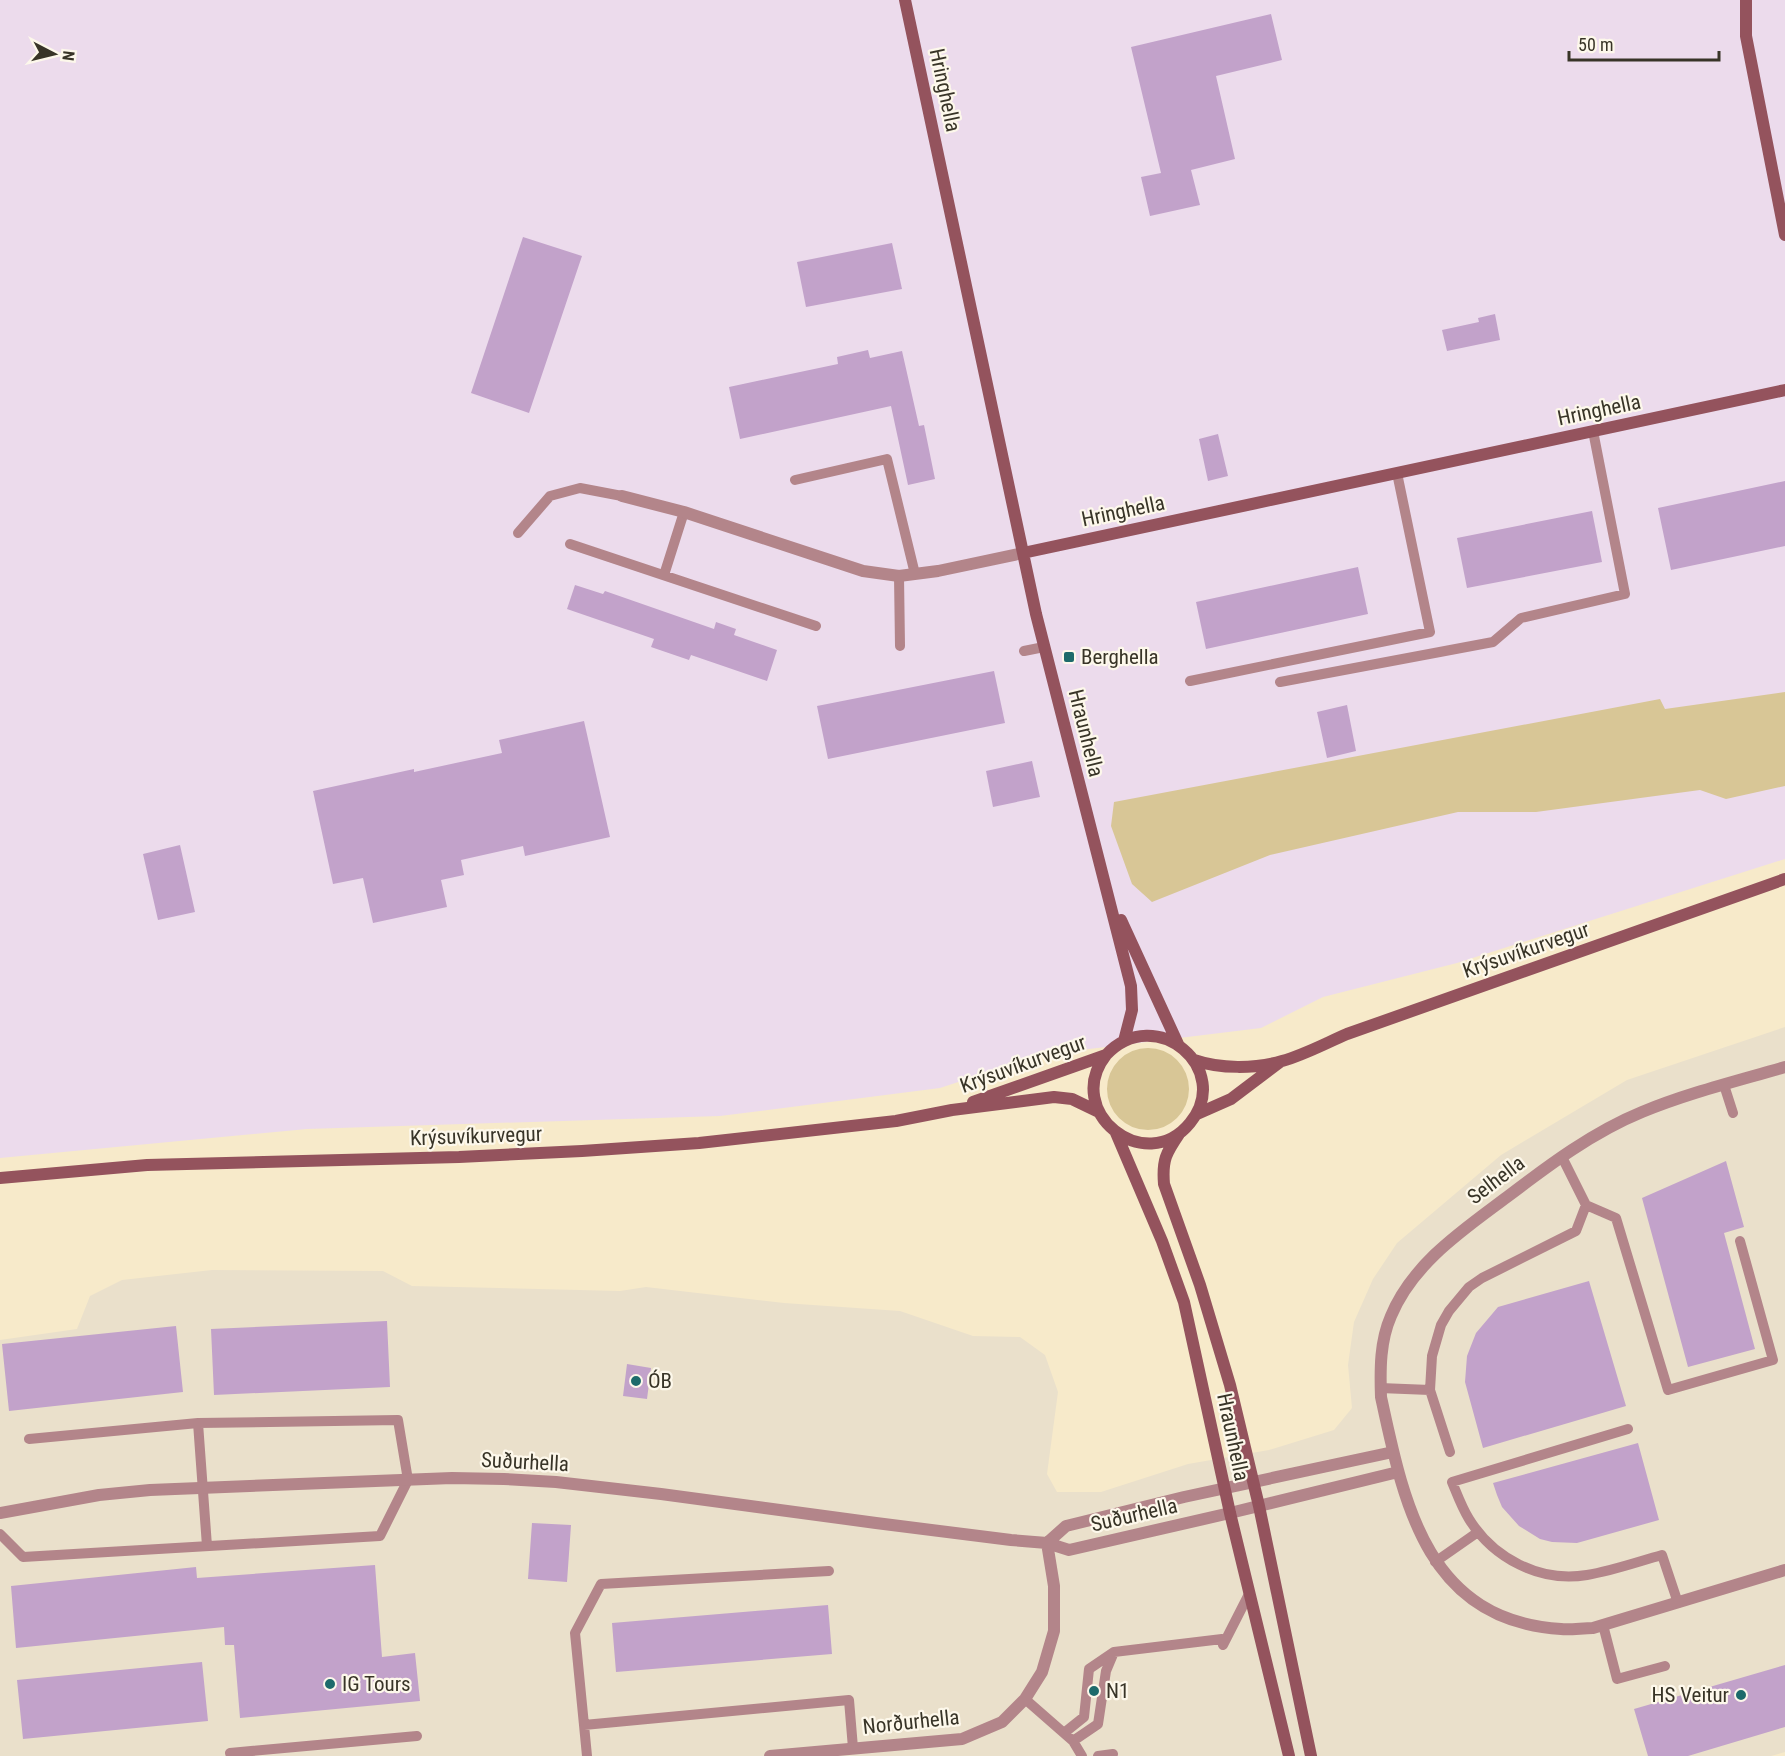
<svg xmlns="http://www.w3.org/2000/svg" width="1785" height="1756" viewBox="0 0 1785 1756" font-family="'Roboto Condensed',sans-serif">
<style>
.commercial{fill:#eae0cb}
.industrial{fill:#ecdbec}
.green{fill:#d8c696}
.building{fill:#c2a2ca}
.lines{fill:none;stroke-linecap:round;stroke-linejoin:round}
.lane{stroke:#b3858a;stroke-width:10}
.street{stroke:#b3858a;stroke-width:12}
.secondary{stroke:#94535d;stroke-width:12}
.poi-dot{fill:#1d6a6b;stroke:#fdf8eb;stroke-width:2}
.labels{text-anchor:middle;stroke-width:4.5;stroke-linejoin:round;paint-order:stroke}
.street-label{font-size:21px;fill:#383427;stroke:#fdf8eb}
.poi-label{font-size:21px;fill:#383427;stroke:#fdf8eb;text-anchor:start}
</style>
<rect width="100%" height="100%" fill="#f7eaca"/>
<path class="commercial" d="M 1785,1027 L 1785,1752 L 1771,1756 L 0,1756 L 0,1340 L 77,1329 L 90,1296 L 122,1280 L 212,1270 L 383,1271 L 412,1286 L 620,1291 L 646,1287 L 784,1303 L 900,1311 L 973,1336 L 1020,1337 L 1045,1355 L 1058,1392 L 1047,1474 L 1057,1492 L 1101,1492 L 1188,1464 L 1269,1450 L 1334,1430 L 1352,1408 L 1348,1365 L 1354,1322 L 1373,1279 L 1397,1243 L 1501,1155 L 1627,1080 Z"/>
<path class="industrial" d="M 0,0 L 1785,0 L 1785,859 L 1457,963 L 1323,997 L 1261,1028 L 1040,1055 L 940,1088 L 720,1116 L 307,1129 L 0,1158 Z"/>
<path class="green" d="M 1785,692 L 1785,786 L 1726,799 L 1700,790 L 1536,812 L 1458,812 L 1270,855 L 1152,902 L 1132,884 L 1111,826 L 1114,802 L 1660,699 L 1665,709 Z
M1107 1089a41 41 0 1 1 82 0a41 41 0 1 1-82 0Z"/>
<path class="building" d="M 1271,14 L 1282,60 L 1216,76 L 1235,159 L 1191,170 L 1200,205 L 1150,216 L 1141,177 L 1161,173 L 1131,47 Z
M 523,237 L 582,256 L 529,413 L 471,393 Z
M 892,243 L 902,289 L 806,307 L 797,262 Z
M 1495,314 L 1500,340 L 1447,351 L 1442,330 L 1479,322 L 1478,318 Z
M 868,350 L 870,358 L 902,351 L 919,426 L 924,425 L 935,479 L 908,485 L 891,406 L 740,439 L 729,387 L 838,364 L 837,357 Z
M 1218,434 L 1228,476 L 1208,481 L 1199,439 Z
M 1785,481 L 1785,546 L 1671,570 L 1658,508 Z
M 1592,511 L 1602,562 L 1467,588 L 1457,538 Z
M 1358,567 L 1368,614 L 1206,649 L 1196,602 Z
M 575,585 L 603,594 L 605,591 L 714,629 L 716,622 L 736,629 L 734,635 L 777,650 L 767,681 L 691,655 L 689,660 L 651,647 L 654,639 L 567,609 Z
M 994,671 L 1005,723 L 828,759 L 817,706 Z
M 1347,705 L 1356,751 L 1327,758 L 1317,712 Z
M 584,721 L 610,837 L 525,856 L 523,846 L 461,860 L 464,875 L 441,880 L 447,907 L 373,923 L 363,878 L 333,884 L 313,791 L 414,769 L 414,772 L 502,753 L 499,740 Z
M 1032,761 L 1040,797 L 993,807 L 986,771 Z
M 180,845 L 195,912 L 158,920 L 143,854 Z
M 1726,1161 L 1744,1227 L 1724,1233 L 1755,1349 L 1688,1367 L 1642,1198 Z
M 1589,1281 L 1626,1406 L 1483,1448 L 1465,1382 L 1467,1356 L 1476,1333 L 1498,1307 Z
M 387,1321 L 390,1387 L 214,1395 L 211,1329 Z
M 176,1326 L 183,1392 L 9,1411 L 2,1344 Z
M 627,1364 L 651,1368 L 647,1399 L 623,1396 Z
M 1638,1443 L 1659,1520 L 1577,1543 L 1552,1542 L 1540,1539 L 1519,1526 L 1502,1507 L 1497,1495 L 1493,1483 Z
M 532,1523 L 571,1525 L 567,1582 L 528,1579 Z
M 375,1565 L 382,1657 L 415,1653 L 420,1701 L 240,1718 L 234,1645 L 225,1645 L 224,1627 L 16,1648 L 11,1586 L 196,1567 L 197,1578 Z
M 828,1605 L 832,1654 L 616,1672 L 612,1623 Z
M 202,1662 L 208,1721 L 23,1739 L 17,1680 Z
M 1785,1665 L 1785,1727 L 1688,1756 L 1648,1756 L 1634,1709 Z"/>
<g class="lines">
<path class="lane" d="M 795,480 L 887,459 L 915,574
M 518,533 L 550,496 L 580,488 L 622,496
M 570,544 L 816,626
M 664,575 L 684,512
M 899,576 L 900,646
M 1024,651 L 1044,647
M 1190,681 L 1430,632 L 1397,473
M 1280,682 L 1493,642 L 1521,618 L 1625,594 L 1593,431
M 1724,1085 L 1733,1113
M 1586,1205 L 1616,1218 L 1668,1390 L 1773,1360 L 1740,1241
M 1380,1388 L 1430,1390
M 198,1423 L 207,1546
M 1628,1429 L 1452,1482 C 1457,1494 1462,1508 1469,1519 C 1493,1558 1540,1583 1587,1575 C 1612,1571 1637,1562 1662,1555 L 1678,1603
M 1450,1452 L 1430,1390 L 1432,1356 L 1441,1325 L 1449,1311 L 1469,1287 L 1482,1278 L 1576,1231 L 1586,1205 L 1562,1157
M 0,1534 L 23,1557 L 380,1536 L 408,1480 L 398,1420 L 198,1423 L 29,1439
M 1435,1562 L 1478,1532
M 1603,1625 L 1617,1679 L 1665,1666
M 1223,1645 L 1249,1594
M 1025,1699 L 1073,1741 L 1082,1756
M 584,1725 L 575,1633 L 601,1584 L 829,1571
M 1064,1733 L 1084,1717 L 1089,1669 L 1114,1652 L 1222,1639
M 1073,1741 L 1098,1724 L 1106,1671 L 1114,1652
M 231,1756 L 230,1753 L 417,1736
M 587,1756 L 584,1725 L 849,1700 L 853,1748
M 1098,1756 L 1113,1754"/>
<path class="street" d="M 622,496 L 684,512 L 863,571 L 899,576 L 938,571 L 1023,553
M 1785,1067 C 1737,1081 1688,1093 1642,1112 C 1593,1132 1549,1165 1507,1197 C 1463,1230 1413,1263 1391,1316 C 1380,1341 1380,1369 1381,1397 C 1404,1504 1427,1621 1561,1629 C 1571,1630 1582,1628 1593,1628 L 1785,1570
M 0,1513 L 99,1495 L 150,1490 L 452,1478 L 504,1479 L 556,1482 L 661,1494 L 876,1523 L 1011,1540 L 1047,1543 L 1069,1550 L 1230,1513 L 1398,1472
M 1047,1543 L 1066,1526 L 1184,1497 L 1393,1452
M 770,1756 L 962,1739 L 1002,1722 L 1025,1699 L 1042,1672 L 1054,1631 L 1054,1586 L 1047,1543"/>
<path class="secondary" d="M 905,0 L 1036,614 L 1131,986 L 1132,1010 L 1124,1041
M 1746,0 L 1746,36 L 1785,235
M 1023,553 L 1785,390
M 1121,920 L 1178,1044
M 1194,1060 C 1220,1069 1255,1069 1282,1061 C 1304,1055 1326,1043 1347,1034 L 1785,879
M 973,1102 L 1106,1055 C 1156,1002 1234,1070 1190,1123 C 1145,1178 1062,1111 1106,1055
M 1197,1114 L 1231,1099 L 1280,1062
M 1116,1133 L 1162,1241 L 1184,1302 L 1230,1513 L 1289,1756
M 1179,1134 C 1166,1153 1162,1160 1164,1184 L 1200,1285 L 1230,1385 L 1259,1506 L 1311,1756
M 0,1178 L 147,1165 L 459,1157 L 582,1151 L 699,1143 L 896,1121 L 952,1110 L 1054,1097 L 1072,1099 L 1099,1112"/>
</g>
<g class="poi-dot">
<rect x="1063" y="651" width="12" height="12" rx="3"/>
<circle cx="636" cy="1381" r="6"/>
<circle cx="330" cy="1684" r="6"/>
<circle cx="1094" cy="1691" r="6"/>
<circle cx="1741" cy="1695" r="6"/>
</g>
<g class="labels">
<g class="street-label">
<text transform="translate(945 90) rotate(78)" y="7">Hringhella</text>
<text transform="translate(1599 410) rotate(-12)" y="7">Hringhella</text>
<text transform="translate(1123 511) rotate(-12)" y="7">Hringhella</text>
<text transform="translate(1086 733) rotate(76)" y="7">Hraunhella</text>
<text transform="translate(1526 950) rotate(-19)" y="7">Krýsuvíkurvegur</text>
<text transform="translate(1023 1064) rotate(-20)" y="7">Krýsuvíkurvegur</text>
<text transform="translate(476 1136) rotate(-2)" y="7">Krýsuvíkurvegur</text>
<text transform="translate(1496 1180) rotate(-37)" y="7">Selhella</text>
<text transform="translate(1233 1437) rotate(78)" y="7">Hraunhella</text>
<text transform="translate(525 1462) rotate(3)" y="7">Suðurhella</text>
<text transform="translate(1134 1515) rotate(-13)" y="7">Suðurhella</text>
<text transform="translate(911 1722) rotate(-6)" y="7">Norðurhella</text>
</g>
<g class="poi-label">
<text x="1081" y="664">Berghella</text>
<text x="648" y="1388">ÓB</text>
<text x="342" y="1691">IG Tours</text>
<text x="1106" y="1698">N1</text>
<text x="1729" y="1702" text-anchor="end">HS Veitur</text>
</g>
</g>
<g transform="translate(54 54) rotate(97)" stroke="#fdf8eb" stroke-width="4.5" paint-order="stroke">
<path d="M0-4.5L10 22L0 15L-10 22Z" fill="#383427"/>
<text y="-9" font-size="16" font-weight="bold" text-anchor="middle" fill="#383427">N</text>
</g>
<path d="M1569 51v9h150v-9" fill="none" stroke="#383427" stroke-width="3"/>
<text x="1578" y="51" font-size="18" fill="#383427" stroke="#fdf8eb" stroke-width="4.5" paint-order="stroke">50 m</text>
</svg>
